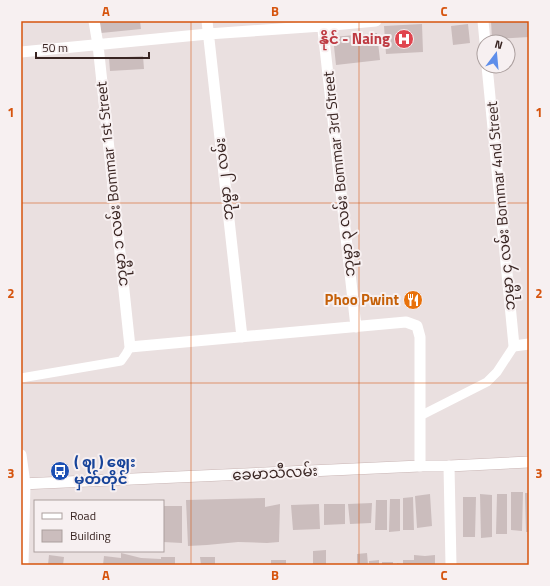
<svg xmlns="http://www.w3.org/2000/svg" width="550" height="586" viewBox="0 0 550 586" font-family="'Titillium Web','Noto Sans Myanmar',sans-serif">
<style>
.building{fill:#cbbdbd}
.lines{fill:none;stroke-linecap:round;stroke-linejoin:round}
.secondary-casing{stroke:#c9b5b4;stroke-width:12}
.service{stroke:#fff;stroke-width:9}
.minor{stroke:#fff;stroke-width:11}
.tertiary{stroke:#fff;stroke-width:11}
.secondary{stroke:#fff;stroke-width:11}
.grid{fill:none;stroke:#d6540e;stroke-width:1;stroke-opacity:0.55}
.labels{text-anchor:middle;stroke-width:4;stroke-linejoin:round;paint-order:stroke}
.health-label{font-size:15px;font-weight:bold;fill:#be3a42;stroke:#f7f0f1;text-anchor:end}
.street-label{font-size:15px;fill:#392522;stroke:#f7f0f1}
.food-label{font-size:15px;font-weight:bold;fill:#c56008;stroke:#f7f0f1;text-anchor:end}
.transit-label{font-size:15px;font-weight:bold;fill:#164399;stroke:#f7f0f1;text-anchor:start}
.neatline{fill:none;stroke:#d6540e;stroke-width:1.5}
.grid-label{font-size:13px;text-anchor:middle;font-weight:bold;fill:#d6540e}
</style>
<rect width="100%" height="100%" fill="#eae0e0"/>
<path class="building" d="M 100,21 L 140,21 L 141,29 L 101,33 Z
M 491,21 L 529,21 L 529,37 L 492,39 Z
M 422,24 L 423,52 L 386,54 L 384,26 Z
M 468,24 L 470,43 L 453,45 L 451,26 Z
M 377,33 L 380,60 L 336,65 L 333,37 Z
M 143,56 L 144,69 L 110,71 L 109,58 Z
M 511,492 L 523,492 L 522,531 L 511,530 Z
M 525,493 L 529,493 L 529,532 L 526,532 Z
M 430,494 L 432,526 L 417,528 L 415,496 Z
M 480,494 L 492,495 L 492,537 L 481,538 Z
M 497,494 L 507,494 L 507,534 L 496,534 Z
M 413,497 L 414,530 L 403,530 L 403,498 Z
M 463,497 L 476,497 L 475,537 L 463,537 Z
M 265,498 L 265,507 L 280,504 L 279,542 L 267,543 L 238,542 L 207,545 L 188,546 L 186,500 Z
M 390,499 L 400,499 L 400,531 L 389,532 Z
M 376,500 L 387,500 L 387,530 L 375,530 Z
M 372,503 L 371,523 L 350,524 L 348,504 Z
M 319,504 L 320,529 L 293,530 L 291,505 Z
M 324,504 L 345,504 L 345,524 L 324,525 Z
M 163,506 L 182,506 L 182,543 L 163,542 Z
M 326,550 L 326,565 L 313,565 L 313,551 Z
M 121,553 L 141,558 L 161,559 L 161,557 L 175,557 L 175,565 L 103,565 L 104,556 L 121,558 Z
M 367,553 L 368,565 L 357,565 L 357,554 Z
M 49,555 L 64,557 L 63,565 L 48,565 Z
M 414,555 L 425,556 L 435,555 L 435,565 L 397,565 L 397,563 L 403,564 L 403,560 L 414,560 Z
M 200,557 L 215,557 L 215,565 L 201,565 Z
M 271,560 L 286,560 L 286,565 L 271,565 Z
M 379,560 L 379,565 L 369,565 L 369,561 Z
M 382,562 L 393,562 L 393,565 L 382,565 Z"/>
<g class="lines">
<g class="secondary-casing">
<path id="secondary" d="M 21,484 L 420,466 L 449,466 L 529,462"/>
</g>
<path class="service" d="M 21,378 L 121,361 L 126,354 L 130,347
M 420,416 L 487,382 L 497,372 L 514,346"/>
<path class="minor" d="M 94,21 L 98,45 L 130,347 L 406,322 L 417,326 L 420,337 L 420,466
M 207,21 L 242,337
M 322,21 L 356,327
M 483,21 L 485,42
M 21,52 L 208,34 L 322,26 L 376,21
M 487,66 L 514,346 L 529,344
M 449,466 L 451,565"/>
<path class="tertiary" d="M 21,455 L 25,484 L 23,565"/>
<use href="#secondary" class="secondary"/>
</g>
<path class="grid" d="M 191,21 L 191,565M 359,21 L 359,565M 21,203 L 529,203M 21,383 L 529,383"/>
<defs>
<g id="hospital-disc" transform="scale(1)"><circle r="9.5" fill="#e0444e" stroke="#f7f0f1"/><path d="M-5-5h3v3.5h4V-5h3V5h-3V1.5h-4V5h-3Z" fill="#fff"/></g>
<g id="restaurant-disc" transform="scale(1)"><circle r="9.5" fill="#e8710a" stroke="#f7f0f1"/><path d="M-5-6h1v4h1v-4h1v4h1v-4h1v5L-1.5 .5V6h-2V.5L-5-1ZM5-6V6H3V1.5H1.5Q1.5-4 5-6Z" fill="#fff"/></g>
<g id="bus-disc" transform="scale(1)"><circle r="9.5" fill="#1a4fb4" stroke="#f7f0f1"/><path d="M-5-6H5V4H4V6H2V4H-2V6H-4V4H-5ZM-3.5-4V0h7V-4ZM-3.5 1.2v1.5H-2V1.2ZM2 1.2v1.5H3.5V1.2Z" fill="#fff"/></g>
</defs>
<g fill-rule="evenodd">
<use href="#hospital-disc" x="404" y="39"/>
<use href="#restaurant-disc" x="413" y="300"/>
<use href="#bus-disc" x="60" y="471"/>
</g>
<g class="labels">
<g class="health-label">
<text x="390" y="44">နိုင် - Naing</text>
</g>
<g class="street-label">
<text transform="translate(339 174) rotate(-96)" y="5">ဘုမ္မာ ၃ လမ်း Bommar 3rd Street</text>
<text transform="translate(224 179) rotate(-96)" y="5">ဘုမ္မာ ၂ လမ်း</text>
<text transform="translate(112 184) rotate(-96)" y="5">ဘုမ္မာ ၁ လမ်း Bommar 1st Street</text>
<text transform="translate(501 206) rotate(-95)" y="5">ဘုမ္မာ ၄ လမ်း Bommar 4nd Street</text>
<text transform="translate(275 473) rotate(-3)" y="5">ခေမာသီလမ်း</text>
</g>
<g class="food-label">
<text x="399" y="305">Phoo Pwint</text>
</g>
<g class="transit-label">
<text x="74" y="467">( ဈ ) ဈေး<tspan x="74" dy="17">မှတ်တိုင်</tspan></text>
</g>
</g>
<rect width="550" height="586" fill="none" stroke="#f7f0f1" stroke-width="44"/>
<rect x="34" y="500" width="130" height="52" fill="#f7f0f1" stroke="#ab9f9e"/>
<rect x="42" y="513" width="20" height="6" fill="#ffffff" stroke="#ab9f9e"/>
<text x="70" y="520" font-size="12" fill="#392522">Road</text>
<rect x="42" y="530" width="20" height="12" fill="#cbbdbd" stroke="#ab9f9e"/>
<text x="70" y="540" font-size="12" fill="#392522">Building</text>
<g transform="translate(496 54) rotate(16)"><circle r="19" fill="#f7f0f1" stroke="#ab9f9e"/>
<path d="M0-3L7 15L0 10L-7 15Z" fill="#5e8eea"/>
<text y="-6" font-size="11" font-weight="bold" text-anchor="middle" fill="#392522">N</text>
</g>
<path d="M36 52v6h113v-6" fill="none" stroke="#392522" stroke-width="2"/>
<text x="42" y="52" font-size="12" fill="#392522" stroke="#f7f0f1" stroke-width="3" paint-order="stroke">50 m</text>
<rect x="22" y="22" width="506" height="542" class="neatline"/>
<g class="grid-label">
<text x="106" y="16">A</text>
<text x="275" y="16">B</text>
<text x="444" y="16">C</text>
<text x="11" y="117">1</text>
<text x="539" y="117">1</text>
<text x="11" y="298">2</text>
<text x="539" y="298">2</text>
<text x="11" y="478">3</text>
<text x="539" y="478">3</text>
<text x="106" y="580">A</text>
<text x="275" y="580">B</text>
<text x="444" y="580">C</text>
</g>
</svg>
